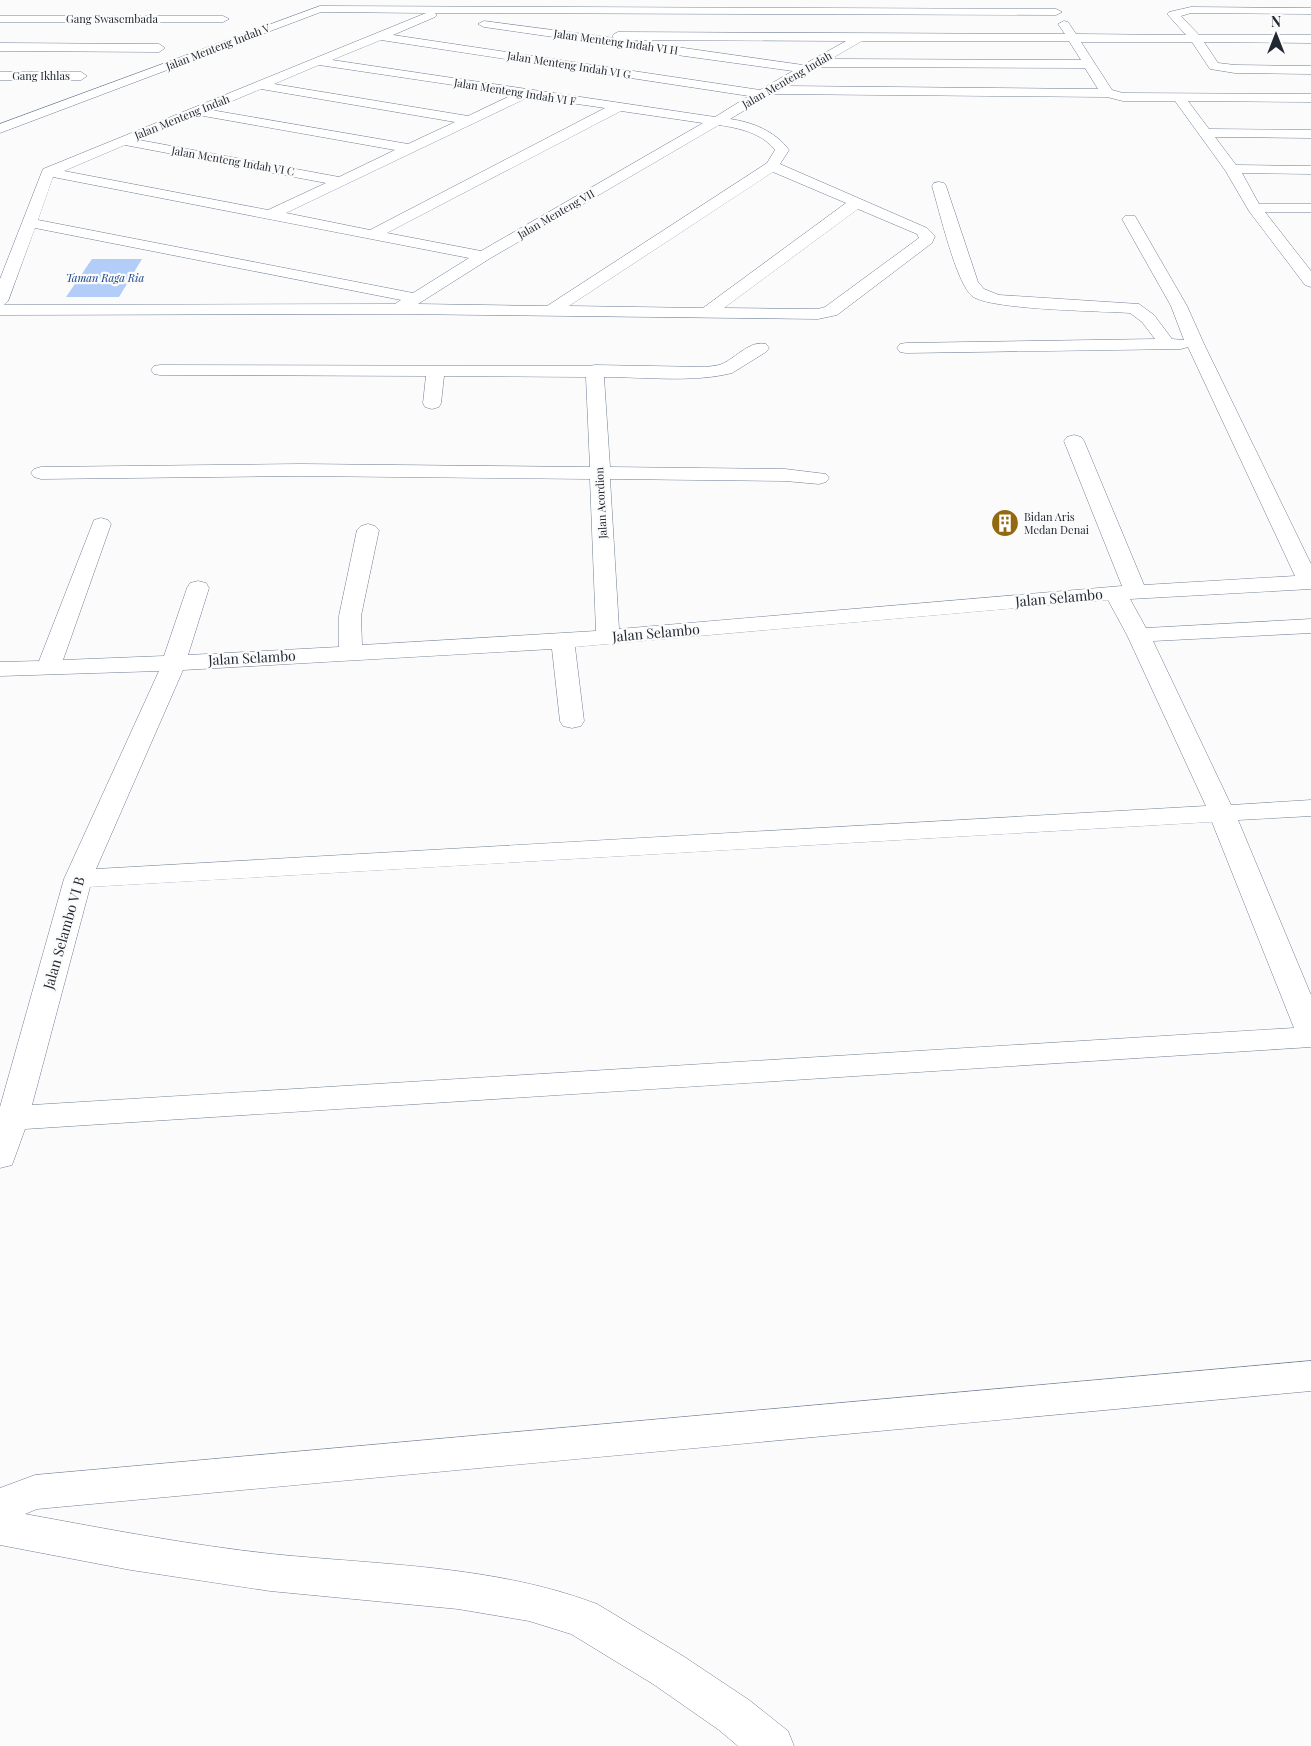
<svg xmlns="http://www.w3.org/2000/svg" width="1311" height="1746" viewBox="0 0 1311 1746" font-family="'Playfair Display',serif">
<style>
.green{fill:#b2cdf8}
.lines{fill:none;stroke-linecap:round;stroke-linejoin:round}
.minor-casing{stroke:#707e96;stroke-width:1}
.minor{fill:#fff;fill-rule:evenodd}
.labels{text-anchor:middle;stroke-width:4.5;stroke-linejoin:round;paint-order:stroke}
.far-street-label{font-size:11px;fill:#222832;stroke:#fbfbfb}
.far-park-label{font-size:11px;font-style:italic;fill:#15418a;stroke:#fbfbfb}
.far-poi-label{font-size:11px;fill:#222832;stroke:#fbfbfb;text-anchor:start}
.street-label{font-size:14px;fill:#222832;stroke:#fbfbfb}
</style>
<rect width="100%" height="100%" fill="#fbfbfb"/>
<path class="green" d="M 92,259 L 142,259 L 119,297 L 66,297 Z"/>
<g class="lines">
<g class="minor-casing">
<path id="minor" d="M 320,6 L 1056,9 L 1062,12 L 1056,15 L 435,13 L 437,15 L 435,17 L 393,35 L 760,90 L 793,71 L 677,55 L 671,51 L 677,47 L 803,65 L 846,41 L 623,40 L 641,42 L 643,45 L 637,49 L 484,27 L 478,24 L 484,21 L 614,38 L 612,36 L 614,34 L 618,32 L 1065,34 L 1058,24 L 1064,21 L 1068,22 L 1076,34 L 1186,35 L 1169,16 L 1167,14 L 1169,12 L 1191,7 L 1311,8 L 1311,14 L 1191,13 L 1181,16 L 1199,35 L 1311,35 L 1311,43 L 1204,42 L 1218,63 L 1235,65 L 1311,66 L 1311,74 L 1235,73 L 1210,69 L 1192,42 L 1081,42 L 1112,90 L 1123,93 L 1311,94 L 1311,102 L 1188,101 L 1209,129 L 1311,130 L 1311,138 L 1215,137 L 1236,165 L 1311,166 L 1311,174 L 1242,173 L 1259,204 L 1311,204 L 1311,212 L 1265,212 L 1311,271 L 1311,287 L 1305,285 L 1249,211 L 1225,170 L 1175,101 L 1123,101 L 1107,97 L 772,94 L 730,119 C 752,122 775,131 789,150 L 780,164 L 927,228 L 935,236 L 932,243 L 837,315 L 818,319 L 399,314 L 0,315 L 0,279 L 43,169 L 426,13 L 321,12 L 0,133 L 0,124 ZM 381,40 L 749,96 L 715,117 L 332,60 ZM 862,41 L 1069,41 L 1081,60 L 831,59 ZM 319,65 L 514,94 L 468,116 L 274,84 ZM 819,67 L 1085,68 L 1098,89 L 785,86 ZM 261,89 L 455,122 L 408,144 L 211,110 ZM 529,97 L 605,108 L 370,230 L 286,213 ZM 621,111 L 703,123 L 481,251 L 387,233 ZM 198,115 L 395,150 L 339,177 L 139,140 ZM 719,125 C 739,128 762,133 775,150 L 767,163 L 547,306 L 418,304 L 489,259 ZM 125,145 L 326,183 L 268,210 L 64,171 ZM 773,172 L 846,203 L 703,308 L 569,306 ZM 53,177 L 469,258 L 413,293 L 38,220 ZM 858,209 L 917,234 L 919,238 L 825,307 L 818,309 L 724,308 ZM 35,228 L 401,300 L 395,304 L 4,305 L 8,301 Z
M 0,16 L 223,16 L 229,19 L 223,22 L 0,22 Z
M 0,43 L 159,44 L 165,48 L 159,52 L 0,51 Z
M 0,72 L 81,72 L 87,76 L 81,80 L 0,80 Z
M 939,182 L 944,183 L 946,186 L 978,282 L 984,289 L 999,295 L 1139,304 L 1154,315 L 1172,339 L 1184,340 L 1171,306 L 1122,219 L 1125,216 L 1135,216 L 1187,306 L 1204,344 L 1311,564 L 1311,589 L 1130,599 L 1146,628 L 1311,619 L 1311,633 L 1153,641 L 1231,805 L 1311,800 L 1311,816 L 1238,820 L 1311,995 L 1311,1047 L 25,1129 L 12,1165 L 0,1168 L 0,1107 L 64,879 L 159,671 L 0,676 L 0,662 L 39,661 L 94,520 L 101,518 L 108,520 L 111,524 L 63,660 L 164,656 L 187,588 L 190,583 L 198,581 L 206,583 L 209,588 L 188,655 L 339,647 L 339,616 L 357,530 L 361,526 L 368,524 L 375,526 L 379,530 L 361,616 L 362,645 L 596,631 L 590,479 L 301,476 L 41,479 L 34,477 L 31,473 L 34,469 L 41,467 L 301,464 L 590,467 L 586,377 L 444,376 L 441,403 L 439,407 L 432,409 L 425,407 L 423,403 L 426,376 L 160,375 L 154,374 L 151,370 L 154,366 L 160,365 L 589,366 L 595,365 L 706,367 C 711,366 717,366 722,364 C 737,357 750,340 766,344 L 769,348 L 766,352 L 732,373 C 693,383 645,377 604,377 L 610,467 L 785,469 L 826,474 L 829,478 L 826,482 L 819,484 L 785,481 L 610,479 L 619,629 L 1122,586 L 1064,441 L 1067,437 L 1074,435 L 1081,437 L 1084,441 L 1144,585 L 1295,576 L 1188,347 L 1181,349 L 906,353 L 900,352 L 897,348 L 900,344 L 906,343 L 1155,339 L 1142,322 L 1130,313 C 1101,311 989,310 972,296 C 956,283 939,209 932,186 L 934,183 ZM 1108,600 L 1127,635 L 1206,806 L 96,869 L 183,670 L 552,649 L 560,721 L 563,726 L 572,728 L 581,726 L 584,721 L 575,647 ZM 1212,822 L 1294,1028 L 32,1105 L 90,887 Z
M 1311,1361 L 1311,1391 L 37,1509 L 25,1514 C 107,1529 189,1545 272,1554 C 380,1565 494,1565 597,1604 L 683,1656 L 749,1700 L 788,1731 L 794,1746 L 738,1746 L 719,1730 L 653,1684 L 571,1634 L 529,1621 L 458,1609 L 270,1591 L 131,1570 L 0,1545 L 0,1488 L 35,1475 Z"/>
</g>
<use href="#minor" class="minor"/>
</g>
<defs>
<g id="building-disc" transform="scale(1.4375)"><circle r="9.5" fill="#926911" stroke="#fbfbfb"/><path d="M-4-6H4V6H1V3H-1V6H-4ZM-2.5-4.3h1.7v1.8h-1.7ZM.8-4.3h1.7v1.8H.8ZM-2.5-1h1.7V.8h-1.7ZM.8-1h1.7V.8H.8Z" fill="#fff"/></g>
</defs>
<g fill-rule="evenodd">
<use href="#building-disc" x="1005" y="523"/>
</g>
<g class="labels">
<g class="far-street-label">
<text x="112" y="23">Gang Swasembada</text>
<text transform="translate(616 42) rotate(8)" y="4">Jalan Menteng Indah VI H</text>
<text transform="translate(218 47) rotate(-21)" y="4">Jalan Menteng Indah V</text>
<text transform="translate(569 65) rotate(9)" y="4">Jalan Menteng Indah VI G</text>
<text x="41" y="80">Gang Ikhlas</text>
<text transform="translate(787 80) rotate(-30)" y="4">Jalan Menteng Indah</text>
<text transform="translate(515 92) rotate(9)" y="4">Jalan Menteng Indah VI F</text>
<text transform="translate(182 117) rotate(-22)" y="4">Jalan Menteng Indah</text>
<text transform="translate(233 161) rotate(10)" y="4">Jalan Menteng Indah VI C</text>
<text transform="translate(556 214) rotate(-30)" y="4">Jalan Menteng VII</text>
<text transform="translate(601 503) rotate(-93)" y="4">Jalan Acordion</text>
</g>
<g class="far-park-label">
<text x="105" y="282">Taman Raga Ria</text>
</g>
<g class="far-poi-label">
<text x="1024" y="521">Bidan Aris<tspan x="1024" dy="13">Medan Denai</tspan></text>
</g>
<g class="street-label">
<text transform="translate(1059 598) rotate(-5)" y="5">Jalan Selambo</text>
<text transform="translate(656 633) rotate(-5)" y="5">Jalan Selambo</text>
<text transform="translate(252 658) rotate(-3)" y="5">Jalan Selambo</text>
<text transform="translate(64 933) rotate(-74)" y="5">Jalan Selambo VI B</text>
</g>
</g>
<g transform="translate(1276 35)" stroke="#fbfbfb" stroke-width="4" paint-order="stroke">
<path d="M0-4L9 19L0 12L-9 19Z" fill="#222832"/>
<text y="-8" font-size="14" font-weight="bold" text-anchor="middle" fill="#222832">N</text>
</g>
</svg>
